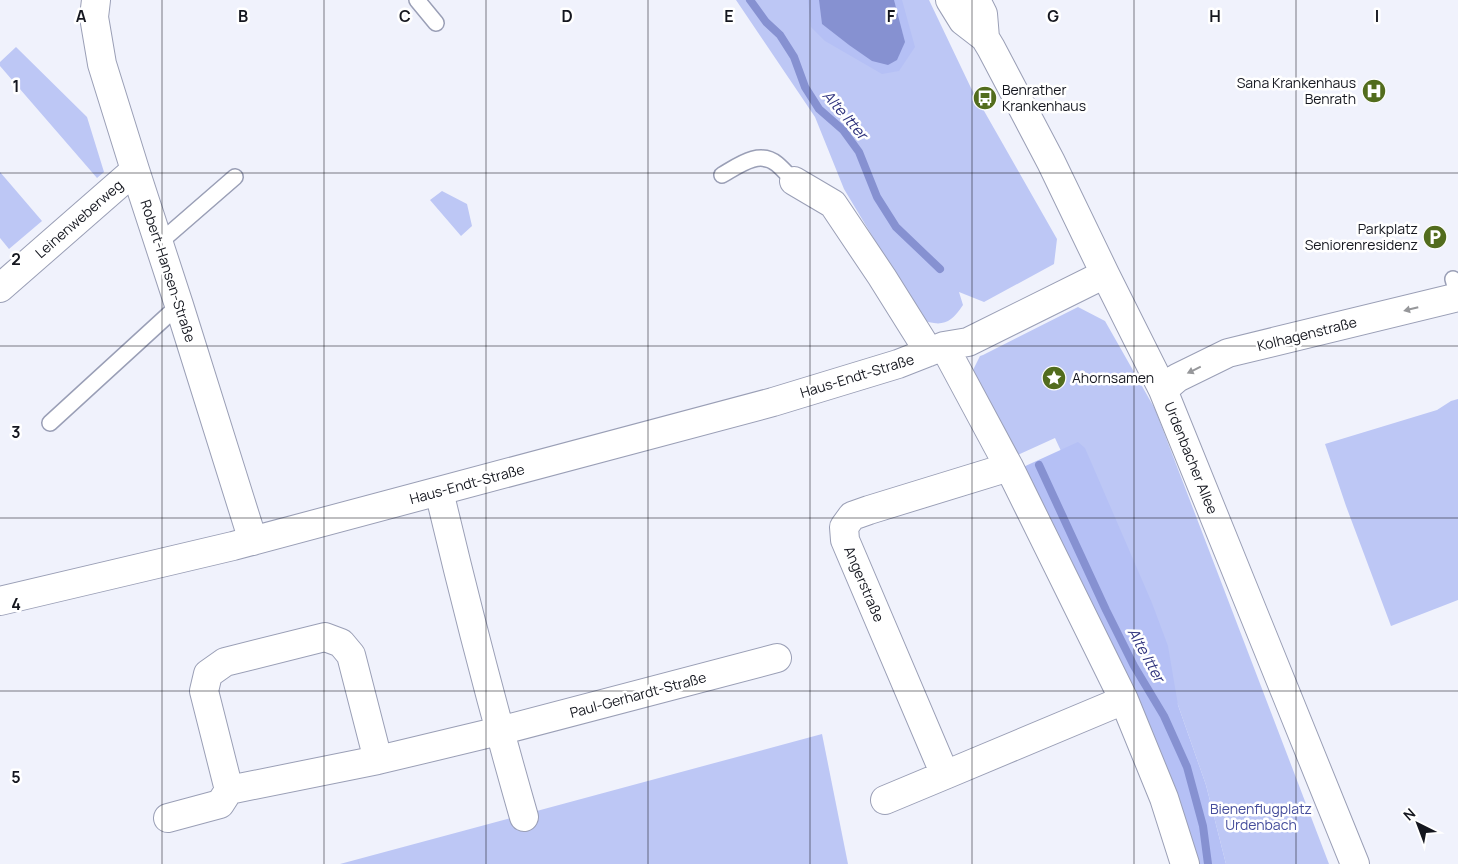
<svg xmlns="http://www.w3.org/2000/svg" width="1458" height="864" viewBox="0 0 1458 864" font-family="Manrope,sans-serif">
<style>
.green{fill:#bdc7f5}
.forest{fill:#b5c0f5}
.water{fill:#8691d1}
.lines{fill:none;stroke-linecap:round;stroke-linejoin:round}
.stream{stroke:#8691d1;stroke-width:8}
.service-casing{stroke:#9a9fb6;stroke-width:18}
.minor-casing{stroke:#9a9fb6;stroke-width:30}
.service{stroke:#fff;stroke-width:15}
.minor{stroke:#fff;stroke-width:28}
.oneway{fill:#96979a}
.grid{fill:none;stroke:#15171f;stroke-width:1;stroke-opacity:0.55}
.labels{text-anchor:middle;stroke-width:5;stroke-linejoin:round;paint-order:stroke}
.poi-label{font-size:14px;fill:#15171f;stroke:#fff;text-anchor:end}
.street-label{font-size:14px;fill:#15171f;stroke:#fff}
.park-label{font-size:14px;fill:#464e9c;stroke:#fff}
.water-label{font-size:15px;font-style:italic;fill:#2e327d;stroke:#fff}
.grid-label{font-size:16px;text-anchor:middle;font-weight:bold;fill:#15171f;stroke:#fff;stroke-width:5;stroke-linejoin:round;paint-order:stroke}
</style>
<rect width="100%" height="100%" fill="#f0f2fc"/>
<path class="green" d="M 736,0 L 929,0 L 971,88 L 1057,239 L 1054,264 L 984,302 L 959,292 L 963,305 C 950,325 941,327 919,319 L 913,304 L 844,189 L 815,117 Z
M 16,47 L 87,117 L 104,172 L 97,178 L 0,66 L 0,62 Z
M 0,172 L 42,221 L 9,249 L 0,238 Z
M 442,191 L 467,204 L 472,226 L 461,236 L 430,200 Z
M 1078,307 L 1105,321 L 1155,409 L 1329,864 L 1226,864 L 1206,785 L 1178,705 L 1055,438 L 1011,458 L 969,378 L 980,356 L 983,355 Z
M 1458,399 L 1458,600 L 1391,626 L 1346,506 L 1325,444 L 1437,410 L 1451,401 Z
M 822,734 L 848,864 L 340,864 Z"/>
<path class="forest" d="M 808,0 L 819,0 L 822,24 L 849,45 L 893,0 L 902,0 L 915,47 L 899,71 L 882,74 L 825,41 L 811,27 Z
M 1078,442 L 1085,448 L 1152,603 L 1168,646 L 1178,705 L 1206,785 L 1226,864 L 1183,864 L 1021,468 Z"/>
<path class="water" d="M 819,0 L 894,0 L 905,42 L 897,60 L 888,65 L 872,61 L 849,45 L 822,24 Z"/>
<g class="lines">
<path class="stream" d="M 750,0 L 766,22 L 780,35 L 794,57 L 805,87 L 819,109 L 843,130 L 859,152 L 877,197 L 896,227 L 940,269
M 1039,465 L 1106,610 L 1134,666 L 1164,716 L 1187,767 L 1203,826 L 1208,864"/>
<g class="service-casing">
<path id="service" d="M 417,0 L 436,23
M 722,175 C 738,166 759,149 777,164 C 783,169 788,175 794,181
M 159,243 L 235,177
M 1453,279 L 1458,297
M 50,423 L 179,305"/>
</g>
<g class="minor-casing">
<path id="minor" d="M 96,0 L 94,17 L 102,64 L 135,170 L 179,305 L 253,541
M 950,0 L 963,21 L 985,38 L 991,48 L 1051,162 L 1105,274 L 1163,390 L 1355,864
M 976,0 L 983,14 L 985,38
M 794,181 L 833,204 L 882,277 L 929,352
M 0,288 L 135,170
M 944,346 L 1009,467 L 1124,700 L 1164,798 L 1185,864
M 1163,390 L 1177,378 L 1228,353 L 1458,297
M 1009,467 L 869,510 L 852,516 L 844,527 L 845,540 L 945,775 L 1124,700
M 439,491 C 465,601 493,709 524,817
M 0,601 L 233,546 L 439,491 L 773,402 L 898,364 L 944,346 L 968,342 L 1105,274
M 229,790 L 204,691 L 208,674 L 225,662 L 325,637 L 341,643 L 351,655 L 378,760
M 885,800 L 945,775
M 168,818 L 220,804 L 229,790 L 378,760 L 499,731 L 777,658"/>
</g>
<use href="#service" class="service"/>
<use href="#minor" class="minor"/>
</g>
<defs><path id="oneway-solid" d="M-6-.8H1V-3.2L6.5 0L1 3.2V.8H-6Z" transform="scale(1.25)"/></defs>
<g class="oneway">
<use href="#oneway-solid" transform="translate(1411 309) rotate(166)"/>
<use href="#oneway-solid" transform="translate(1194 370) rotate(154)"/>
</g>
<path class="grid" d="M 162,0 L 162,864M 324,0 L 324,864M 486,0 L 486,864M 648,0 L 648,864M 810,0 L 810,864M 972,0 L 972,864M 1134,0 L 1134,864M 1296,0 L 1296,864M 0,173 L 1458,173M 0,346 L 1458,346M 0,518 L 1458,518M 0,691 L 1458,691"/>
<defs>
<g id="hospital-disc" transform="scale(1.25)"><circle r="9.5" fill="#526c1d" stroke="#fff"/><path d="M-5-5h3v3.5h4V-5h3V5h-3V1.5h-4V5h-3Z" fill="#fff"/></g>
<g id="bus-disc" transform="scale(1.25)"><circle r="9.5" fill="#526c1d" stroke="#fff"/><path d="M-5-6H5V4H4V6H2V4H-2V6H-4V4H-5ZM-3.5-4V0h7V-4ZM-3.5 1.2v1.5H-2V1.2ZM2 1.2v1.5H3.5V1.2Z" fill="#fff"/></g>
<g id="parking-disc" transform="scale(1.25)"><circle r="9.5" fill="#526c1d" stroke="#fff"/><path d="M-3.5-5.5H1a3.5 3.5 0 0 1 0 7H-1V5.5H-3.5ZM-1-3.4V-.6H.8a1.4 1.4 0 0 0 0-2.8Z" fill="#fff"/></g>
<g id="sight-disc" transform="scale(1.25)"><circle r="9.5" fill="#526c1d" stroke="#fff"/><path d="M0-6L1.8-2.2L6-1.7L2.9 1.2L3.7 5.4L0 3.3L-3.7 5.4L-2.9 1.2L-6-1.7L-1.8-2.2Z" fill="#fff"/></g>
</defs>
<g fill-rule="evenodd">
<use href="#hospital-disc" x="1374" y="91"/>
<use href="#bus-disc" x="985" y="98"/>
<use href="#parking-disc" x="1435" y="237"/>
<use href="#sight-disc" x="1054" y="378"/>
</g>
<g class="labels">
<g class="poi-label">
<text x="1356" y="88">Sana Krankenhaus<tspan x="1356" dy="16">Benrath</tspan></text>
<text x="1002" y="95" text-anchor="start">Benrather<tspan x="1002" dy="16">Krankenhaus</tspan></text>
<text x="1418" y="234">Parkplatz<tspan x="1418" dy="16">Seniorenresidenz</tspan></text>
<text x="1072" y="383" text-anchor="start">Ahornsamen</text>
</g>
<g class="street-label">
<text transform="translate(79 219) rotate(-41)" y="5">Leinenweberweg</text>
<text transform="translate(168 271) rotate(72)" y="5">Robert-Hansen-Straße</text>
<text transform="translate(1307 334) rotate(-14)" y="5">Kolhagenstraße</text>
<text transform="translate(857 376) rotate(-17)" y="5">Haus-Endt-Straße</text>
<text transform="translate(1191 458) rotate(68)" y="5">Urdenbacher Allee</text>
<text transform="translate(467 484) rotate(-15)" y="5">Haus-Endt-Straße</text>
<text transform="translate(864 584) rotate(67)" y="5">Angerstraße</text>
<text transform="translate(638 695) rotate(-15)" y="5">Paul-Gerhardt-Straße</text>
</g>
<g class="park-label">
<text x="1261" y="814">Bienenflugplatz<tspan x="1261" dy="16">Urdenbach</tspan></text>
</g>
<g class="water-label">
<text transform="translate(845 115) rotate(49)" y="5">Alte Itter</text>
<text transform="translate(1146 655) rotate(61)" y="5">Alte Itter</text>
</g>
</g>
<g class="grid-label">
<text x="81" y="22">A</text>
<text x="243" y="22">B</text>
<text x="405" y="22">C</text>
<text x="567" y="22">D</text>
<text x="729" y="22">E</text>
<text x="891" y="22">F</text>
<text x="1053" y="22">G</text>
<text x="1215" y="22">H</text>
<text x="1377" y="22">I</text>
<text x="16" y="92">1</text>
<text x="16" y="265">2</text>
<text x="16" y="438">3</text>
<text x="16" y="610">4</text>
<text x="16" y="783">5</text>
</g>
<g transform="translate(1418 824) rotate(318)" stroke="#ffffff" stroke-width="4" paint-order="stroke">
<path d="M0-4L9 19L0 12L-9 19Z" fill="#15171f"/>
<text y="-8" font-size="14" font-weight="bold" text-anchor="middle" fill="#15171f">N</text>
</g>
</svg>
